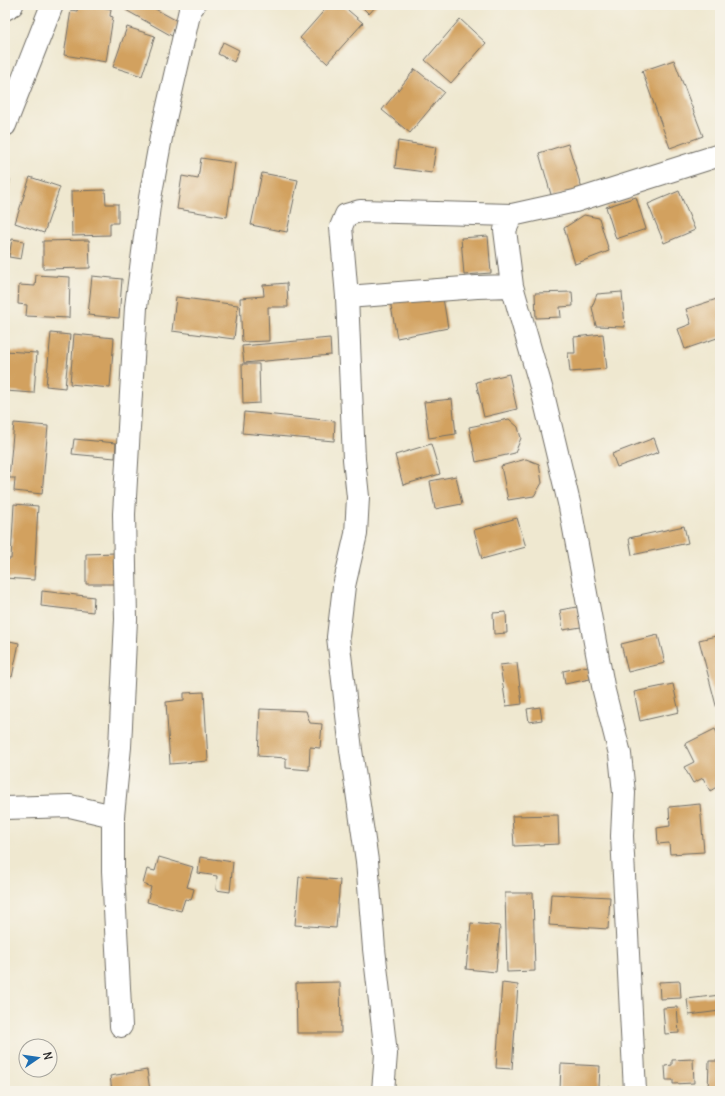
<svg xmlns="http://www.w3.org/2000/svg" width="725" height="1096" viewBox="0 0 725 1096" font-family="Delius,sans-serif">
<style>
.building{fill:#d2a15f}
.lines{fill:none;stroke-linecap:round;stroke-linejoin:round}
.minor-casing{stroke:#706d65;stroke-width:24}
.minor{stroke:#fff;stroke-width:22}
</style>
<rect width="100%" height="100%" fill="#f7f3e8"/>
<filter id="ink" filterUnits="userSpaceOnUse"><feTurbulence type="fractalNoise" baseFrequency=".025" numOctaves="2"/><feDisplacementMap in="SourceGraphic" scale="8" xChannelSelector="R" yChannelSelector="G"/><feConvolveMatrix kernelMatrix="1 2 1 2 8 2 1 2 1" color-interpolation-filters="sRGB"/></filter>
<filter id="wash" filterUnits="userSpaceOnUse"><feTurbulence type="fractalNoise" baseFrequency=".012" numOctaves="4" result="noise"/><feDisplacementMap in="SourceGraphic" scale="16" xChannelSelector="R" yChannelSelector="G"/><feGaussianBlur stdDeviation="0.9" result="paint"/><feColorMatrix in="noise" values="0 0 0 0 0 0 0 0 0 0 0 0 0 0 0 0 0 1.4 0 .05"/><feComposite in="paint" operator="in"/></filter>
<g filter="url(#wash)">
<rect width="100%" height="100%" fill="#efe8d0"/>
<g id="blocks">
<path class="building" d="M 79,5 L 92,5 L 111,9 L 110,16 L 113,17 L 106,62 L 64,55 L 71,10 L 77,11 Z
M 126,5 L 148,5 L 179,22 L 172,36 L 124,9 Z
M 329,5 L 342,5 L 363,23 L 327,63 L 300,38 Z
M 360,5 L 377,5 L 369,14 Z
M 460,19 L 486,43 L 451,83 L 425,60 Z
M 127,27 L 155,36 L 142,76 L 113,67 Z
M 223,42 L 239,50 L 234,62 L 218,54 Z
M 674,60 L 703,136 L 670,148 L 642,71 Z
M 415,69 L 444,92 L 410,133 L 382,110 Z
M 398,141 L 436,147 L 432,173 L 395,168 Z
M 568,144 L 582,189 L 552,198 L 539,153 Z
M 201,158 L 235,163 L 227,217 L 177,209 L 182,176 L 198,179 Z
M 262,173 L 298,180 L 287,232 L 251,225 Z
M 30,177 L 60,187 L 44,233 L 15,223 Z
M 5,178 L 10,179 L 7,213 L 5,213 Z
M 105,190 L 106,204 L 118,204 L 118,223 L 110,223 L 110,235 L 72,236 L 71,191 Z
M 679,191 L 695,230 L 664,243 L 648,204 Z
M 636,197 L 646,229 L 616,239 L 606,207 Z
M 584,215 L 599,218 L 609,251 L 575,264 L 564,228 Z
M 488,236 L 491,273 L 464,275 L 461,238 Z
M 12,239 L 24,241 L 21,259 L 9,257 Z
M 89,240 L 90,268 L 43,269 L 43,241 Z
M 36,275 L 70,277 L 69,318 L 26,316 L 27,305 L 18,304 L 19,285 L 35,286 Z
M 92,276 L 122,279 L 119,318 L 88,315 Z
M 287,283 L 288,307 L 268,307 L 269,341 L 242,342 L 240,298 L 264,296 L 263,285 Z
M 442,292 L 448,328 L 397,338 L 390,301 Z
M 572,292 L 573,306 L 560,307 L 561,317 L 536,318 L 535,293 Z
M 622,292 L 625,327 L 596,326 L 592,307 L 597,294 Z
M 176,297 L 238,305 L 234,339 L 172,331 Z
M 720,298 L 720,337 L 685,349 L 678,329 L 691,324 L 686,309 Z
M 51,333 L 70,335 L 65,388 L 46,386 Z
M 74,334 L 114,338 L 110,388 L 70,384 Z
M 603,334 L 607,369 L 570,372 L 568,353 L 575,353 L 574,337 Z
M 330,338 L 331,355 L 244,363 L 242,346 Z
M 5,351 L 37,353 L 34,393 L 5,391 Z
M 242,364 L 259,364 L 260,403 L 243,404 Z
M 509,374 L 517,409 L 484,417 L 476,382 Z
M 452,399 L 456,434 L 429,438 L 424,402 Z
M 244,412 L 335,421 L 334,441 L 242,433 Z
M 509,419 L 518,427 L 521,438 L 515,453 L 476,462 L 469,427 Z
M 14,423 L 48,426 L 42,494 L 14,491 L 15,478 L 9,478 Z
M 654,438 L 659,452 L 617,467 L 612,454 Z
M 74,439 L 116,443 L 115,458 L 72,454 Z
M 431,444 L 440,474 L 403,485 L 395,455 Z
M 526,459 L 539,464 L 542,483 L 534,496 L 508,500 L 501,466 Z
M 456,476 L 462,504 L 435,509 L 430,481 Z
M 14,504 L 38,506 L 34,580 L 5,578 L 5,559 L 11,559 Z
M 517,518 L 526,547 L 482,559 L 474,530 Z
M 684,526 L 688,543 L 632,555 L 629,538 Z
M 115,553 L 115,584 L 86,584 L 86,554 Z
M 42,591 L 94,597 L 93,612 L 41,606 Z
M 577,607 L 581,627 L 563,630 L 560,610 Z
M 506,612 L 507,633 L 494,634 L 493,613 Z
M 658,635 L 665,663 L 628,672 L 621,644 Z
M 720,635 L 720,716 L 719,717 L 699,640 Z
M 5,640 L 19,643 L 12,677 L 5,675 Z
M 517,663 L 522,704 L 506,706 L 500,665 Z
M 588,666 L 590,679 L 565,684 L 563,671 Z
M 673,684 L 679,712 L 640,721 L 634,692 Z
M 204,692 L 208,761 L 170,764 L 166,702 L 184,700 L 184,693 Z
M 540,707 L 542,720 L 529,722 L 527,709 Z
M 260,709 L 306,711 L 310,723 L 322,724 L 320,748 L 310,747 L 309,770 L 286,768 L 286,758 L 258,756 Z
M 715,729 L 720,739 L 720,785 L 710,791 L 703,778 L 693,783 L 684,767 L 694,762 L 685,744 Z
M 700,804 L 704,852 L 670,854 L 669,843 L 658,844 L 657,828 L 670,826 L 669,807 Z
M 558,815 L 559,844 L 514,846 L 512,816 Z
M 159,857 L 193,867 L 187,887 L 194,889 L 191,900 L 185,899 L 181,911 L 147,902 L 151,887 L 143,884 L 147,869 L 155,871 Z
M 200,857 L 233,862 L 230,892 L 216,890 L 217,876 L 198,873 Z
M 299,877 L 340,880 L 336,928 L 295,925 Z
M 505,893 L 533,893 L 535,971 L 507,972 Z
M 551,894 L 610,897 L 608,929 L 549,925 Z
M 471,923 L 500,926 L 496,972 L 466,969 Z
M 680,981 L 681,998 L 660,999 L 659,982 Z
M 340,982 L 341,1033 L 297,1033 L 296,983 Z
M 502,983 L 518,985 L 512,1069 L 496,1068 Z
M 720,995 L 720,1011 L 689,1015 L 687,999 Z
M 677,1007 L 679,1033 L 665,1034 L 663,1008 Z
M 693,1059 L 694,1083 L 673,1084 L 673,1080 L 666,1080 L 665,1066 L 672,1065 L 672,1060 Z
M 709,1061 L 720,1061 L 720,1091 L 708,1091 Z
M 561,1064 L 600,1066 L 599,1087 L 610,1087 L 610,1091 L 560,1091 Z
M 147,1070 L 150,1091 L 112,1091 L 110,1076 Z"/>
</g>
</g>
<g filter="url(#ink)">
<use href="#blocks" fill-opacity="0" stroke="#706d65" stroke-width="1"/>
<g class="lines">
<g class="minor-casing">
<path id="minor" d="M 5,9 L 12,5
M 5,125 L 52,5
M 347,297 L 341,227 L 346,215 L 360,211 L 512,215
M 5,808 L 70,806 L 113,816
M 121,1026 L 113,871 L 113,816 L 120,747 L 126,619 L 124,514 L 136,307 L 150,198 L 162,132 L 190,10 L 194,5
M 383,1091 L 386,1054 L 374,949 L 367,861 L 351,750 L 338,637 L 344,586 L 356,534 L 358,497 L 354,459 L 347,297 L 477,287 L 512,286
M 635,1091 L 622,836 L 624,793 L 620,754 L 604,691 L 570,507 L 543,394 L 512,286 L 505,230 L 512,215 L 575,201 L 720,155"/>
</g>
<use href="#minor" class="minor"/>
</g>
</g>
<rect width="725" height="1096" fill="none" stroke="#f7f3e8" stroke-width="20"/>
<g transform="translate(38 1058) rotate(77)"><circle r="19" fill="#f7f3e8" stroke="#a5a39c"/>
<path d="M0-3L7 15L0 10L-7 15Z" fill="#1f6fb2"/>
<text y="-6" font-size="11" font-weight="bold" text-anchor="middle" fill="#2b2b2b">N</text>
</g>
</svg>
